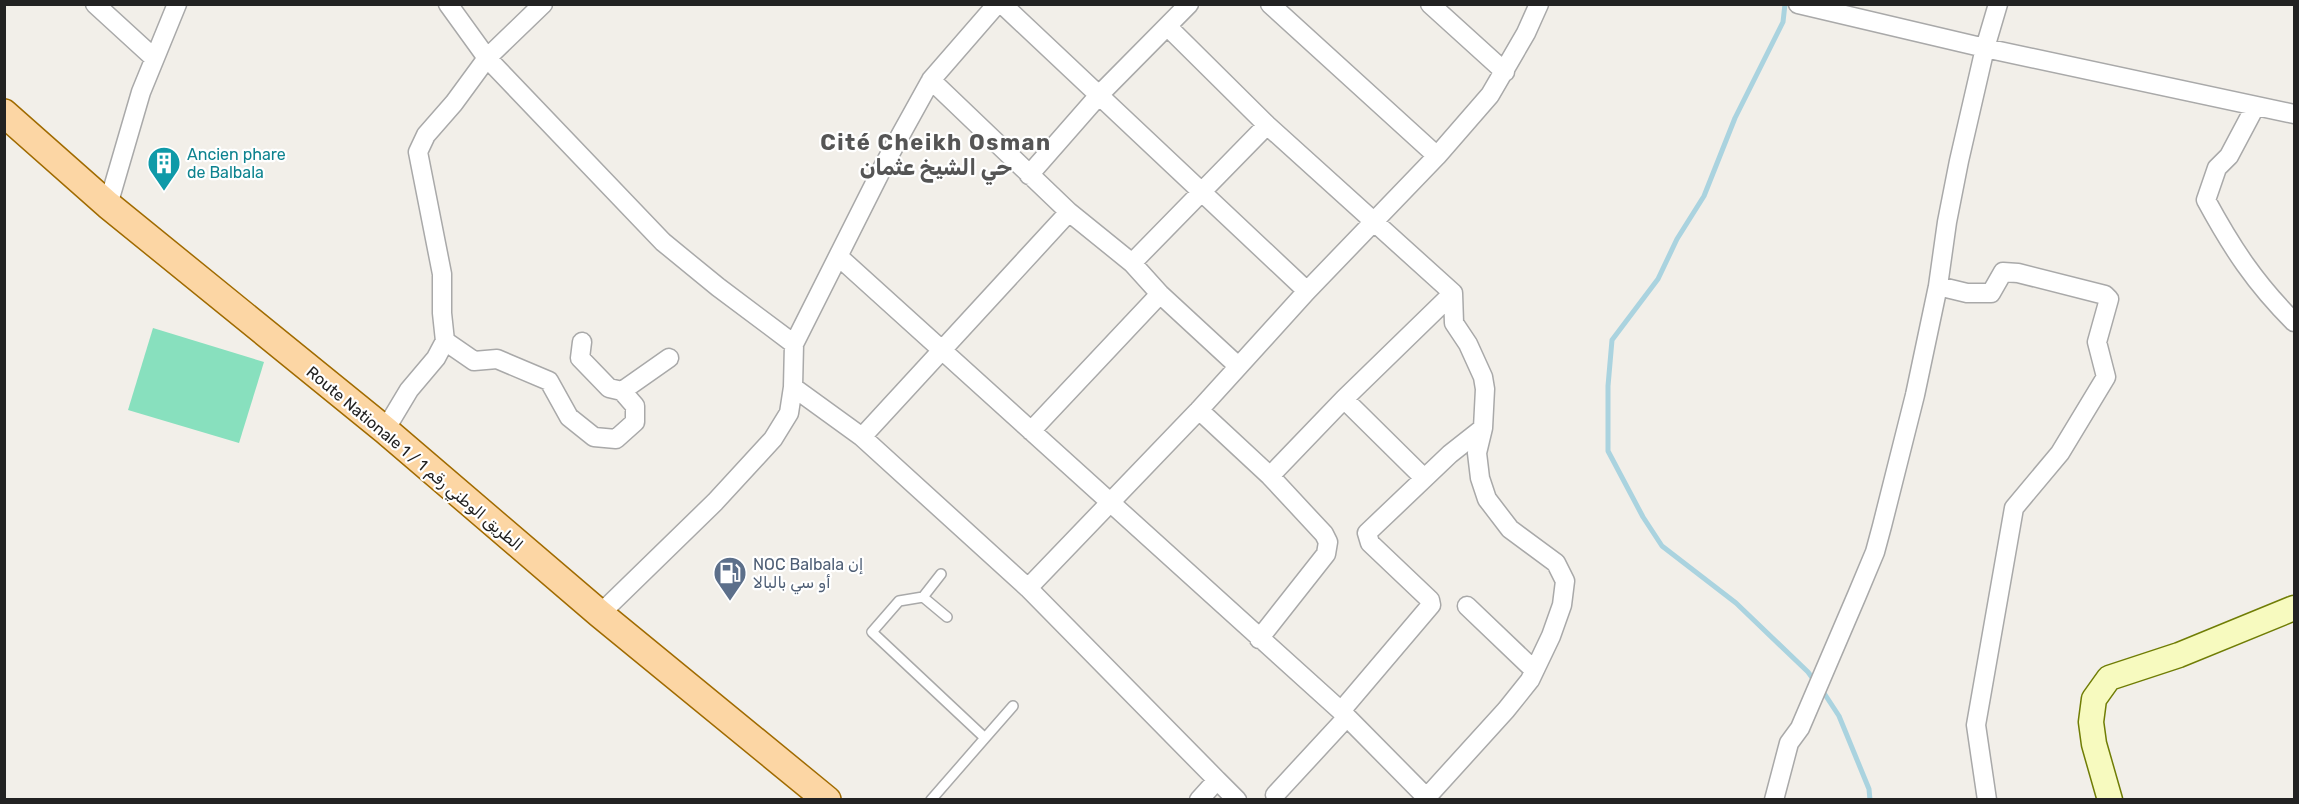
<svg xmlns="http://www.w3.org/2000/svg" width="2299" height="804" viewBox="0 0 2299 804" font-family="Rubik,'Noto Naskh Arabic',sans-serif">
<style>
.pitch{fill:#88e0be}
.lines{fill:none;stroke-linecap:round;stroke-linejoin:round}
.stream{stroke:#aad3df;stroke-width:5}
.lane-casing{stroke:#a9a9a9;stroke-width:12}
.street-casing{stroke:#a9a9a9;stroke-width:21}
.secondary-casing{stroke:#707d05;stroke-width:27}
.primary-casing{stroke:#a06b00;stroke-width:30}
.lane{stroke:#fff;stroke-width:9}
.street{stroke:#fff;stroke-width:18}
.secondary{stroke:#f7fabf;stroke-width:24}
.primary{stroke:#fcd6a4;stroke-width:27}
.labels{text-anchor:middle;stroke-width:4.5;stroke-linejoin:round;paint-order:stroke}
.culture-label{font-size:16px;fill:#0d838f;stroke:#fff;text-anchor:start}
.street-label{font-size:16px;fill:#222;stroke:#fff}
.service-label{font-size:16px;fill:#4e5e75;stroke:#fff;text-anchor:start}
.district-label{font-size:22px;font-weight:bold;letter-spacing:1.5px;fill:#555;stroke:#fff}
</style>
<rect width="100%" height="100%" fill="#f2efe9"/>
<path class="pitch" d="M 153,328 L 264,362 L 239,443 L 128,410 Z"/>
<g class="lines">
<path class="stream" d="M 1785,4 L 1783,22 L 1735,118 L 1704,196 L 1677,239 L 1658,279 L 1612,340 L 1608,386 L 1608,451 L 1643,517 L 1662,546 L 1736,603 L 1808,672 L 1816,683
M 1822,690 L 1839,716 L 1869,789 L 1870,800"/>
<g class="lane-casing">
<path id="lane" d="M 941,574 L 923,597 L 947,617
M 923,597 L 899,601 L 872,632 L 985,738 L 1013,706
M 931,800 L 985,738"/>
</g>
<g class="street-casing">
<path id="street" d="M 95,4 L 154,58
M 448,4 L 487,58 L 663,242 L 718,287 L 794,344
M 1002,4 L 1307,291
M 1270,4 L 1437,156
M 1430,4 L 1505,72
M 1798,4 L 1985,48 L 2294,114
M 1168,27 L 1267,125 L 1453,293 L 1454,323 L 1468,344 L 1483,377 L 1485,389 L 1483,428 L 1477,453 L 1480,478 L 1487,499 L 1510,529 L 1556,563 L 1565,581 L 1562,605 L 1551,636 L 1530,680 L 1506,710 L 1427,797
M 931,80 L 1069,212 L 1132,263 L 1160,294 L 1238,366
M 2255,107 L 2229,156 L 2217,168 L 2206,200 C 2232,248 2255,283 2294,322
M 1029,175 L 1100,94 L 1189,4
M 108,205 L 141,92 L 177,4
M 839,257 L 1341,711 L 1429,800
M 1132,263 L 1267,125
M 1938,286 L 1967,293 L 1991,293 L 2003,272 L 2018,273 L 2105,295 L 2109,299 L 2097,342 L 2106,377 L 2060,453 L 2014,508 L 1976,725 L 1987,800
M 445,341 L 474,361 L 497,359 L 549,381 L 569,417 L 594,437 L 616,439 L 635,422 L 635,406 L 622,391 L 669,358
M 582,342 L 580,358 L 609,388 L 622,391
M 793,387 L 862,437 L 1028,588 L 1217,780 L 1199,800
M 1344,399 L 1424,478
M 1199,410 L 1270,476 L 1324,534 L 1328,542 L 1326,554 L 1259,639
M 385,430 L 409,390 L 436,358 L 445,341 L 442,313 L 442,274 L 418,152 L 426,135 L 454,103 L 487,58 L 543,4
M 1031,431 L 1160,294
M 862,437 L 1069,212
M 1270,476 L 1344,399 L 1453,293
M 1028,588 L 1199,410 L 1307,291 L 1437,156 L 1490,95 L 1526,33 L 1539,4
M 1467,606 L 1534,670
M 600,614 L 715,502 L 773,439 L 789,413 L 793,387 L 794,344 L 885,163 L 931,80 L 997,4
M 1341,711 L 1431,605 L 1430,600 L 1370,543 L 1367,533 L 1450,454 L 1483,428
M 1217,780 L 1237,800
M 1275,795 L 1347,717
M 1774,800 L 1789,743 L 1800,728 L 1857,595 L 1875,552 L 1882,526 L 1915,395 L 1938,286 L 1947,222 L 1959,161 L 1985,48 L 1998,4"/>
</g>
<g class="secondary-casing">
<path id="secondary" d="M 2110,800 L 2094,744 L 2091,722 L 2094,699 L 2109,678 L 2179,655 L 2294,608"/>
</g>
<g class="primary-casing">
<path id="primary" d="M 4,113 L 108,205 L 385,430 L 600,614 L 827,800"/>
</g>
<use href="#lane" class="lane"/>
<use href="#street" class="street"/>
<use href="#secondary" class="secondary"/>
<use href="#primary" class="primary"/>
</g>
<defs>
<g id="building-pin" transform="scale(1.725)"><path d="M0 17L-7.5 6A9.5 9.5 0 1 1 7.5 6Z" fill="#0f9aa8" stroke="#fff"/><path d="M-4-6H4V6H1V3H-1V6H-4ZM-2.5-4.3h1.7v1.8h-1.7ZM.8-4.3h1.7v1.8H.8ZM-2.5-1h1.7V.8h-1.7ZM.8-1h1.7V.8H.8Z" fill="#fff"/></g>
<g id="fuel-pin" transform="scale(1.725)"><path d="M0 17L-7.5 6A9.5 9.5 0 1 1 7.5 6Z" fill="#5c6f8a" stroke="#fff"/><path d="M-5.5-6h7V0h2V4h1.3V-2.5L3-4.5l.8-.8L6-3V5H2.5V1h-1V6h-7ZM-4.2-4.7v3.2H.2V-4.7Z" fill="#fff"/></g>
</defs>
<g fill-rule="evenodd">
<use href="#building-pin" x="164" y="163"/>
<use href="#fuel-pin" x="730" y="573"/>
</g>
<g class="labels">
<g class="culture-label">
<text x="187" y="160">Ancien phare<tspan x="187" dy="18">de Balbala</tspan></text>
</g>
<g class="street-label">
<text transform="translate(415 458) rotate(40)" y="6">Route Nationale 1 / الطريق الوطني رقم 1</text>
</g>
<g class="service-label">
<text x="753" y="570">NOC Balbala إن<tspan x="753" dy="18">أو سي بالبالا</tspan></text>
</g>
<g class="district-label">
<text x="936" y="150">Cité Cheikh Osman<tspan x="936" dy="25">حي الشيخ عثمان</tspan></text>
</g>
</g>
<rect width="2299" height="804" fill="none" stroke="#222222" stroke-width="12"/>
</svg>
